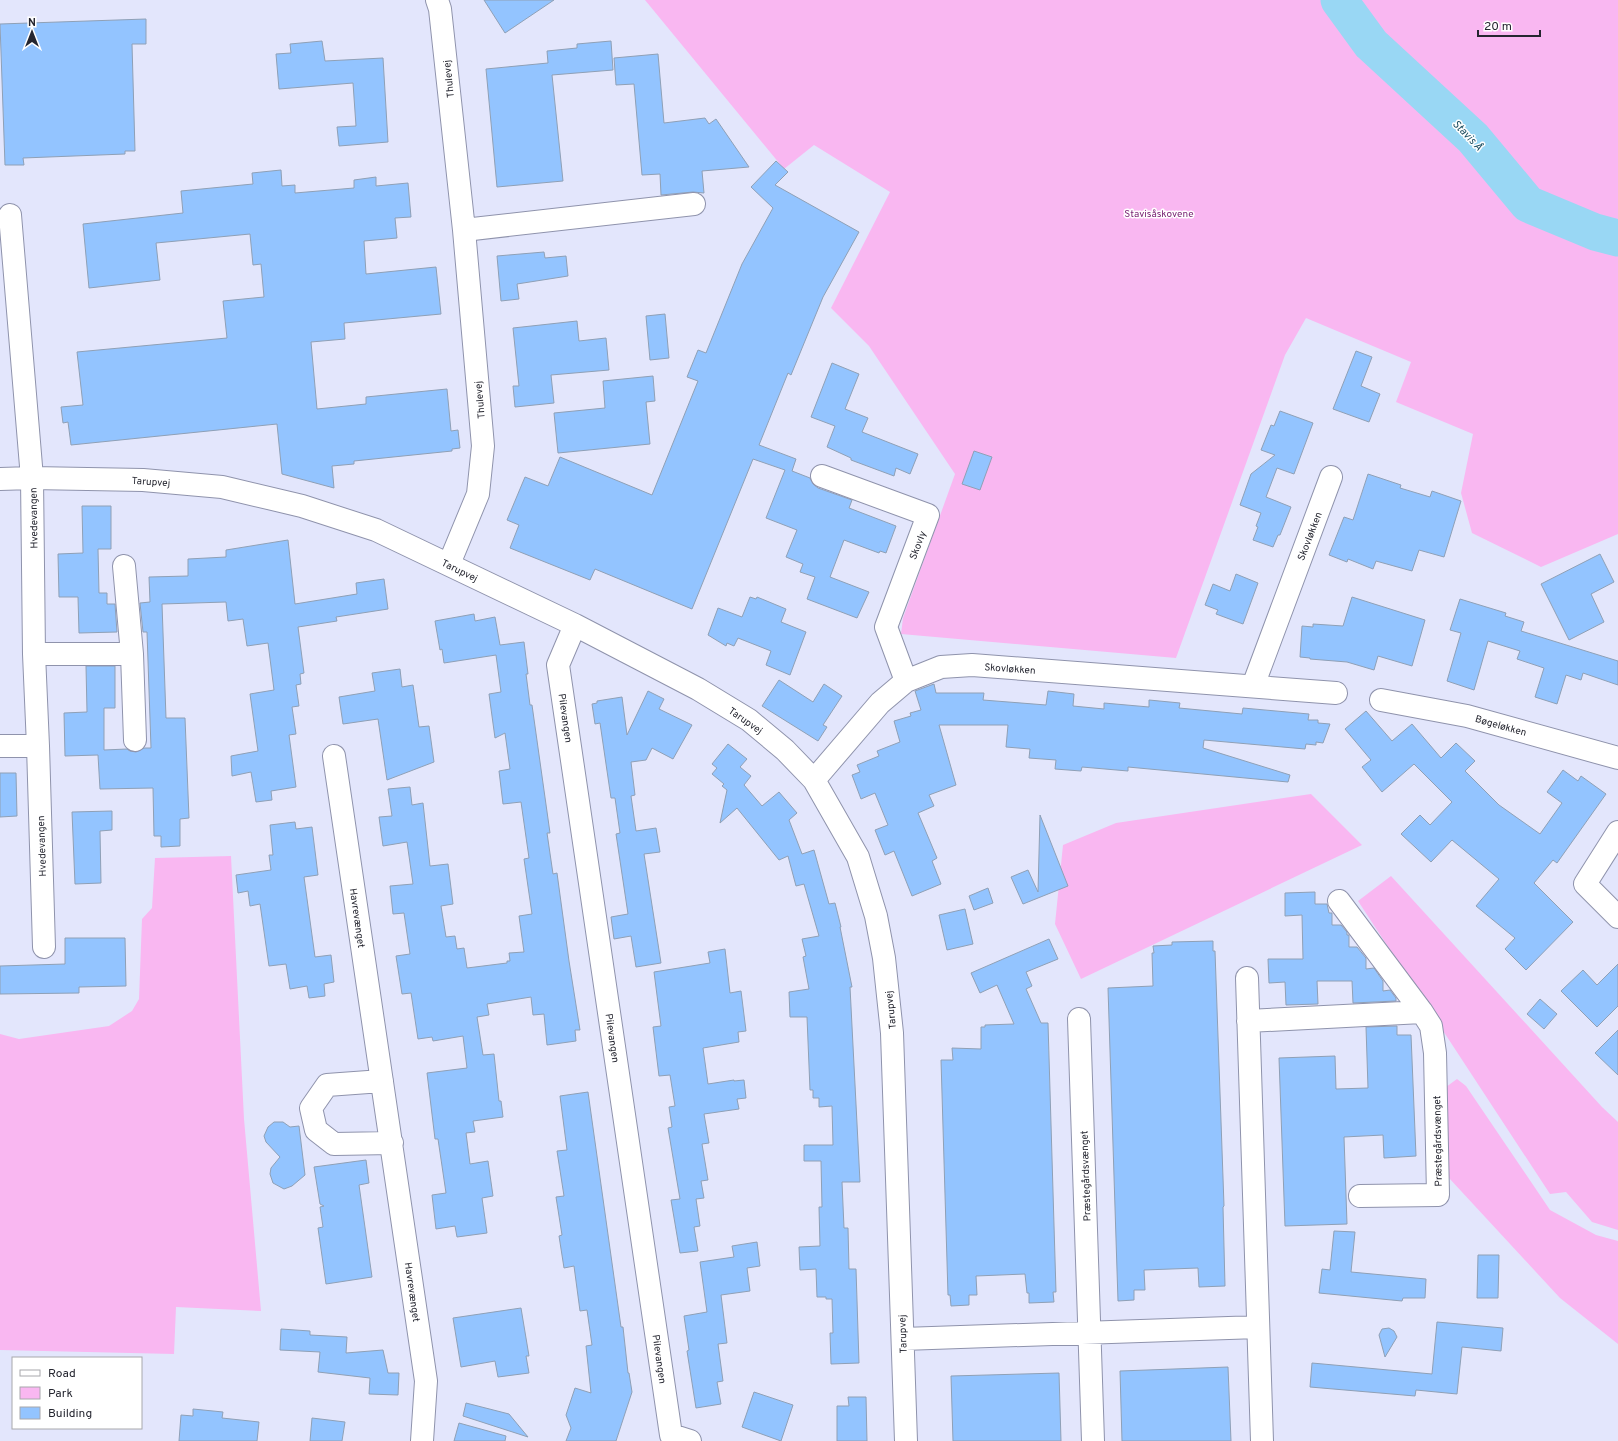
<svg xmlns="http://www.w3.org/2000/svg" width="1618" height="1441" viewBox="0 0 1618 1441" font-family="Overpass,sans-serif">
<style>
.green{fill:#f9b7f1}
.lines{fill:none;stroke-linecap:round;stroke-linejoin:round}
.river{stroke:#99d7f4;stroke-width:37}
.building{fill:#93c4ff;stroke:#8fa0b6}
.minor-casing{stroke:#8f93ac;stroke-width:24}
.minor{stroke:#fff;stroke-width:22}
.labels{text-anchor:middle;stroke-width:3;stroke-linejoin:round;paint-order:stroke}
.street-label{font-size:10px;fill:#252630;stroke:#fff}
.park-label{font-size:10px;fill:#761f70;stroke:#fff}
.water-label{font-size:11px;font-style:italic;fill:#1c4d60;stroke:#fff}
</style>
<rect width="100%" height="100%" fill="#e3e6fc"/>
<path class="green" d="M 645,0 L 1618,0 L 1618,534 L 1541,567 L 1472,533 L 1461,493 L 1473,434 L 1396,402 L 1411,362 L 1306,318 L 1285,355 L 1176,658 L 901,634 L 903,618 L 955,474 L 869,346 L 831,308 L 890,192 L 814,145 L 784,169 Z
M 1311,794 L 1362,845 L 1081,979 L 1055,924 L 1063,845 L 1116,823 Z
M 231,856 L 244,1119 L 261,1311 L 176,1307 L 174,1354 L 0,1350 L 0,1034 L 19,1039 L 109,1026 L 132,1011 L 139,999 L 142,919 L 152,908 L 155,858 Z
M 1391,876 L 1602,1107 L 1618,1122 L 1618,1230 L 1592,1222 L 1566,1192 L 1550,1194 L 1358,901 Z
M 1457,1079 L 1466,1086 L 1550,1210 L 1596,1235 L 1618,1241 L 1618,1344 L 1560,1298 L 1449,1178 L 1446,1087 Z"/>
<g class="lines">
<path class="river" d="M 1339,0 L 1371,44 L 1473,138 L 1528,204 L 1595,232 L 1618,238"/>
</g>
<path class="building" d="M 484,0 L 554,0 L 505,33 Z
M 146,19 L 146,44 L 132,44 L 135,151 L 125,151 L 125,154 L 23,158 L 24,165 L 5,165 L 0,24 Z
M 322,41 L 325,61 L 383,58 L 388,142 L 339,146 L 337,127 L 356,126 L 353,83 L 279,89 L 276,54 L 291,53 L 290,44 Z
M 611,41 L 613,70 L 552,75 L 563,181 L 497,187 L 486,69 L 548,63 L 547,51 L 577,48 L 577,44 Z
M 658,54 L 664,123 L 705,118 L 709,124 L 716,119 L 749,167 L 702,171 L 704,193 L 693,192 L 661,195 L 660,174 L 642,175 L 634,84 L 616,85 L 614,58 Z
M 776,161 L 788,172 L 775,185 L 859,232 L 823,297 L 791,375 L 788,373 L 759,445 L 796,459 L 792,471 L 810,478 L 813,484 L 818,488 L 852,500 L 849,508 L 896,526 L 886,553 L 880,551 L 879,553 L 844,540 L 830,577 L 869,592 L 857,618 L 807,599 L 815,577 L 800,572 L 803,564 L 786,557 L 797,530 L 766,518 L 785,470 L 753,459 L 692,609 L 595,569 L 590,580 L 510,548 L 519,525 L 507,520 L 525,477 L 548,486 L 560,457 L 652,495 L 698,381 L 687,377 L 698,350 L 706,353 L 742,264 L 773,208 L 751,187 Z
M 281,170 L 282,186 L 295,185 L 295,193 L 354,188 L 354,180 L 376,177 L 376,186 L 408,183 L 411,217 L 395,218 L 397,238 L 364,241 L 366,274 L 436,267 L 441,314 L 344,323 L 345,339 L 311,342 L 317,409 L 366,404 L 366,397 L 447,389 L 451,431 L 458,430 L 460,448 L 452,449 L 452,451 L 354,461 L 354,464 L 332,466 L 334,488 L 282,474 L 277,424 L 71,445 L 68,422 L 63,423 L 61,407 L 83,405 L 77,352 L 227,338 L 223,301 L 264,297 L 261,264 L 253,265 L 250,234 L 156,243 L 160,280 L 89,288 L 83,224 L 183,213 L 181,191 L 253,184 L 252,173 Z
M 544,252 L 545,258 L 566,256 L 568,276 L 517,284 L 519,299 L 501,301 L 497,256 Z
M 665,314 L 669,358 L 650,360 L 646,316 Z
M 577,321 L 579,341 L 606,338 L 609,370 L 551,375 L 554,403 L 515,407 L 513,386 L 519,386 L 513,328 Z
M 1356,351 L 1372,357 L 1361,386 L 1380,394 L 1369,422 L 1333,409 Z
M 832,363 L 859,374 L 845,409 L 868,418 L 862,432 L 918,454 L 910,474 L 896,468 L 894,476 L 851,460 L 851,458 L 827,447 L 835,426 L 811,417 Z
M 653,376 L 655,401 L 646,402 L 650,444 L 558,453 L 554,413 L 605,408 L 603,381 Z
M 1280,411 L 1313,423 L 1294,474 L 1277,468 L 1266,497 L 1291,507 L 1280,535 L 1278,535 L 1273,547 L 1253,540 L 1258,527 L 1256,526 L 1261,513 L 1240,505 L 1251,474 L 1275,455 L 1261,450 L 1271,425 L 1274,426 Z
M 974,451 L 992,457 L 980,490 L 962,484 Z
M 1368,474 L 1401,485 L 1400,488 L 1430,497 L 1432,491 L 1461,501 L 1444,557 L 1419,550 L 1412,571 L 1376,561 L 1373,569 L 1348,559 L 1347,562 L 1329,555 L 1344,517 L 1353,520 Z
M 82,506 L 111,506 L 111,549 L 98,549 L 99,593 L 107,593 L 107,604 L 115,604 L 117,632 L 79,633 L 78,597 L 59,597 L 58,554 L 83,553 Z
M 288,540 L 295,604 L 357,594 L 356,583 L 384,579 L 388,609 L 336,617 L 337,621 L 298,627 L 304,673 L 300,674 L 301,684 L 296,685 L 299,706 L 292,707 L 296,734 L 289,735 L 296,787 L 271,791 L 272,800 L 256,802 L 251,772 L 232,776 L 231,756 L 258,751 L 250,694 L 274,690 L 268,643 L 247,646 L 243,619 L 228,621 L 226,602 L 162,604 L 166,718 L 185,718 L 189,818 L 180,819 L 180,846 L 161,847 L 161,836 L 154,836 L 153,788 L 100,789 L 98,755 L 65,756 L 64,713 L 87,712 L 86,666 L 115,666 L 115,708 L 104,708 L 104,750 L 127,749 L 130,751 L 136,752 L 144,748 L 151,748 L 147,632 L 143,632 L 140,603 L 150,602 L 149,577 L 188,576 L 188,559 L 226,557 L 226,550 Z
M 1600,554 L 1614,582 L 1591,594 L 1604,622 L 1569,640 L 1541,584 Z
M 1236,574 L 1258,583 L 1243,624 L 1216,614 L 1218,610 L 1205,605 L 1213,584 L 1230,591 Z
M 750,597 L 756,599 L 757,597 L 786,609 L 781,622 L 806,632 L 790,675 L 766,665 L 771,651 L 738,638 L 734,646 L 727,643 L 726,646 L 708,635 L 718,608 L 742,617 Z
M 1352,597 L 1425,620 L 1412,666 L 1378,656 L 1374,670 L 1347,662 L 1310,659 L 1310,658 L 1300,657 L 1302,626 L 1313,627 L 1313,624 L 1343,626 Z
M 1460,599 L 1506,613 L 1505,616 L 1524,622 L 1521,631 L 1618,661 L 1618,685 L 1583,673 L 1581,680 L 1566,675 L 1557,704 L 1535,697 L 1544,668 L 1517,659 L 1520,651 L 1488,641 L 1474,690 L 1447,681 L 1461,633 L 1450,630 Z
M 474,614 L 475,621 L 495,617 L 500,645 L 524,642 L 528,674 L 526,674 L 530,705 L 532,705 L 550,833 L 547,833 L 553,874 L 557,873 L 569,961 L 580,1030 L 575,1030 L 576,1041 L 547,1045 L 544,1014 L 533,1015 L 531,997 L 487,1004 L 489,1015 L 477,1017 L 483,1055 L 494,1054 L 499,1101 L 501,1101 L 503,1117 L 473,1121 L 475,1132 L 466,1133 L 470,1164 L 488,1161 L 493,1196 L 482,1198 L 487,1233 L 457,1237 L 455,1226 L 436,1229 L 432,1195 L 446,1193 L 438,1139 L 435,1139 L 427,1073 L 467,1068 L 463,1036 L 433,1041 L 432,1037 L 418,1039 L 411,993 L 402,994 L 396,956 L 410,954 L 404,913 L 393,914 L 390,886 L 413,884 L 407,842 L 383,846 L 379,817 L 392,816 L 388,789 L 410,787 L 412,805 L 423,803 L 430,866 L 448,864 L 453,904 L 441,906 L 446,937 L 455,936 L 457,949 L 464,948 L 467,968 L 507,963 L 507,961 L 510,961 L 509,953 L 524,952 L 519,916 L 532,914 L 524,859 L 529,858 L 521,802 L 503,804 L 499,771 L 510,769 L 505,733 L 495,738 L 489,694 L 501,692 L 496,655 L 444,663 L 442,649 L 440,650 L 435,621 Z
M 400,669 L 402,687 L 413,685 L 419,727 L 429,726 L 434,762 L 387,780 L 378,719 L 343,724 L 339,697 L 375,691 L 372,673 Z
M 779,680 L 813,702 L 824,684 L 842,696 L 823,725 L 827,727 L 818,741 L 762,706 Z
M 934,684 L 936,693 L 984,693 L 983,700 L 1046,705 L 1048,691 L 1074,694 L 1073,706 L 1104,709 L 1104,703 L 1149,707 L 1149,700 L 1180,703 L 1179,708 L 1242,714 L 1243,708 L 1309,714 L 1308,720 L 1318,720 L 1318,723 L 1330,724 L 1323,743 L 1316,742 L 1316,745 L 1306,744 L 1305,749 L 1204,740 L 1203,748 L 1290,775 L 1288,782 L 1128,767 L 1128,771 L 1082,767 L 1081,771 L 1055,769 L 1056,760 L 1029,758 L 1030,749 L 1006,747 L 1008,725 L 939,725 L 956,785 L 929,795 L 934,806 L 918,813 L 937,858 L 932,861 L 941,884 L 912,896 L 894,851 L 885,855 L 875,830 L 888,825 L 875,793 L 861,799 L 852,775 L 860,772 L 857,765 L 879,756 L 877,751 L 900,742 L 894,721 L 911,716 L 910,713 L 921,710 L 915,691 Z
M 648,691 L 664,699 L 659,709 L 692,725 L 673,759 L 652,748 L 646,760 L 631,762 L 635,795 L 631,796 L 636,831 L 656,828 L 660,852 L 644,854 L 661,963 L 636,967 L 631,936 L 614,939 L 611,917 L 628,914 L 616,834 L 620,833 L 615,798 L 611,798 L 600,723 L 595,724 L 592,704 L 597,703 L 597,701 L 622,697 L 627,735 Z
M 1366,711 L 1392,741 L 1412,724 L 1441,758 L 1456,743 L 1475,761 L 1465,771 L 1499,805 L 1540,834 L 1562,803 L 1547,792 L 1563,770 L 1578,781 L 1581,776 L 1606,794 L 1557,863 L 1553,860 L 1534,883 L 1573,922 L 1526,970 L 1505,949 L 1515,938 L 1476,906 L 1499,879 L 1452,840 L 1431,862 L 1401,834 L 1420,815 L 1430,825 L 1452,802 L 1414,764 L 1382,792 L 1362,767 L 1371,760 L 1345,729 Z
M 728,744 L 747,759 L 740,767 L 751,776 L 744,785 L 762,806 L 779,792 L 797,813 L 789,820 L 802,854 L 814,850 L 829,904 L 835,903 L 841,927 L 840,927 L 852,987 L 850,987 L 860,1182 L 842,1182 L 844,1228 L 848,1228 L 849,1269 L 856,1269 L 859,1363 L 831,1364 L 830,1333 L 833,1333 L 832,1299 L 826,1299 L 826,1297 L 817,1297 L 816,1269 L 800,1270 L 799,1247 L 820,1246 L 819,1207 L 822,1207 L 821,1161 L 804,1161 L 804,1145 L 833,1145 L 832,1106 L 819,1107 L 819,1098 L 813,1098 L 813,1090 L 810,1090 L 807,1017 L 790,1017 L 789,992 L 809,989 L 803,957 L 806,956 L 802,939 L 819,936 L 804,884 L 796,886 L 788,856 L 779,860 L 737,808 L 720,823 L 727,790 L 722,786 L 724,784 L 712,774 L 717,768 L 712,764 Z
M 0,773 L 16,773 L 17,816 L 0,817 Z
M 112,811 L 112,830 L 100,831 L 101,883 L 75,884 L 72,812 Z
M 1040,815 L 1068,886 L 1023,904 L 1011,877 L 1028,870 L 1038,892 Z
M 295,822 L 296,829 L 312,827 L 318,875 L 304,877 L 315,957 L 331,955 L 334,982 L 324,984 L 325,996 L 309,998 L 307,986 L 290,989 L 286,964 L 269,966 L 260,904 L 250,906 L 248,891 L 238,893 L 236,875 L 271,870 L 269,855 L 273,855 L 270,825 Z
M 988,888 L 993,903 L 974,910 L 969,896 Z
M 1315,892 L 1315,904 L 1327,904 L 1329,913 L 1332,913 L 1332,925 L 1341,925 L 1347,932 L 1347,935 L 1349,935 L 1349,947 L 1357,947 L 1366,958 L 1366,969 L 1374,968 L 1383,981 L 1383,991 L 1390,990 L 1396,998 L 1396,1001 L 1353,1003 L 1352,981 L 1317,981 L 1318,1004 L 1286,1005 L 1285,982 L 1269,983 L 1268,959 L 1303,959 L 1302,915 L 1285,916 L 1285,893 Z
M 965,909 L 973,944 L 947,950 L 939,915 Z
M 65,938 L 125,938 L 126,986 L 79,987 L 79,993 L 0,994 L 0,966 L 65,964 Z
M 1049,939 L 1058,959 L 1026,972 L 1032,986 L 1026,989 L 1041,1023 L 1048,1023 L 1056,1292 L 1053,1292 L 1054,1302 L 1029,1303 L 1029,1293 L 1027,1293 L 1025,1274 L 976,1276 L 977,1295 L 969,1295 L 969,1305 L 951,1306 L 950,1295 L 948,1295 L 941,1060 L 953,1060 L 952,1048 L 981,1049 L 981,1027 L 985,1027 L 985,1025 L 1014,1024 L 997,985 L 980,993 L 971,973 Z
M 1213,941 L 1213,951 L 1215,951 L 1224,1206 L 1223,1207 L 1225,1286 L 1199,1287 L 1198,1268 L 1144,1270 L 1145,1290 L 1134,1290 L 1134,1300 L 1118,1301 L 1108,988 L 1153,986 L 1152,953 L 1154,953 L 1153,946 L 1172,945 L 1172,942 Z
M 725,949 L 730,993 L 741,991 L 746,1031 L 738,1032 L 739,1042 L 703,1048 L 708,1084 L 734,1080 L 734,1081 L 744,1080 L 746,1098 L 737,1099 L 739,1109 L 704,1114 L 709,1143 L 702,1144 L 708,1180 L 701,1181 L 704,1198 L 696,1199 L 700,1226 L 694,1227 L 698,1251 L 680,1253 L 671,1200 L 680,1199 L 668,1128 L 672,1127 L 669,1107 L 675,1106 L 670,1075 L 659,1076 L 653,1027 L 661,1026 L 654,972 L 710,963 L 708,952 Z
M 1618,964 L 1618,1006 L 1597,1027 L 1561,991 L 1583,970 L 1597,985 Z
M 1540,999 L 1557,1014 L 1544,1029 L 1527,1014 Z
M 1397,1026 L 1397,1035 L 1411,1035 L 1416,1156 L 1384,1158 L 1383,1135 L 1344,1137 L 1347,1224 L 1285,1226 L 1279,1058 L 1335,1056 L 1336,1089 L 1368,1088 L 1366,1027 Z
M 1618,1030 L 1618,1075 L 1595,1053 Z
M 588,1092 L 621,1327 L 623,1327 L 628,1373 L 629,1373 L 632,1392 L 616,1441 L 566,1441 L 571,1428 L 566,1415 L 575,1388 L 591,1393 L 586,1346 L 592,1345 L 587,1310 L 580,1311 L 574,1266 L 564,1268 L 559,1236 L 562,1235 L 556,1197 L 564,1196 L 557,1151 L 567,1150 L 560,1096 Z
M 274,1122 L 283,1122 L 290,1127 L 299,1126 L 305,1175 L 292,1186 L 284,1189 L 273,1183 L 270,1174 L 271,1168 L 280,1157 L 266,1142 L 264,1136 L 268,1127 Z
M 366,1160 L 369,1183 L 359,1185 L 372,1277 L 326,1284 L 318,1228 L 323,1227 L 320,1207 L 324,1206 L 320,1204 L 314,1167 Z
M 1334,1231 L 1355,1232 L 1351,1272 L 1426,1279 L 1425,1298 L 1403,1298 L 1402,1301 L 1319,1293 L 1322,1269 L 1330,1270 Z
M 757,1242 L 760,1266 L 747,1268 L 750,1291 L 721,1295 L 727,1343 L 718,1344 L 723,1381 L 717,1382 L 721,1404 L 696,1408 L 687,1351 L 689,1350 L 684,1316 L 707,1312 L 700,1262 L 734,1257 L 732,1246 Z
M 1478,1255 L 1499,1255 L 1498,1298 L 1477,1298 Z
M 521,1308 L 529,1356 L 526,1356 L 529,1373 L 498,1377 L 495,1361 L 461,1367 L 453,1318 Z
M 1437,1322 L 1503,1328 L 1501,1351 L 1462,1347 L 1457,1394 L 1416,1390 L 1415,1396 L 1310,1387 L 1312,1363 L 1432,1374 Z
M 1389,1328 L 1394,1331 L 1397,1337 L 1385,1357 L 1379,1335 L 1382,1329 Z
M 281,1329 L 310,1331 L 310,1335 L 347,1337 L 346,1353 L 383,1350 L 388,1373 L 399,1373 L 398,1395 L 369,1394 L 370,1378 L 318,1372 L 320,1352 L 280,1350 Z
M 1228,1367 L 1231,1441 L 1122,1441 L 1120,1371 Z
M 1059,1373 L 1061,1441 L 953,1441 L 951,1376 Z
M 754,1392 L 793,1405 L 781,1441 L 742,1427 Z
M 848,1397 L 866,1397 L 867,1441 L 837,1441 L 837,1406 L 849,1406 Z
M 466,1403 L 509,1414 L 528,1437 L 463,1416 Z
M 193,1409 L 223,1412 L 222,1418 L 259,1422 L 257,1441 L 179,1441 L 181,1415 L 193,1416 Z
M 312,1418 L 345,1422 L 342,1441 L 310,1441 Z
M 459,1423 L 506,1436 L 505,1441 L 454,1441 Z"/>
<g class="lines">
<g class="minor-casing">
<path id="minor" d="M 437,0 L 440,9 L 464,230 L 483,446 L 478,494 L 449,564
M 10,215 L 32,478 L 34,654 L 38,746 L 44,947
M 464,230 L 694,204
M 822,476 L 928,515 L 886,627 L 906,681
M 0,479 L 32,478 L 143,480 L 222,487 L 302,506 L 376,530 L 575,625 L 698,689 L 749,720 L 785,750 L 814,780 L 858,857 L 876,916 L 884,958 L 892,1033 L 906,1441
M 124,566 L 132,654
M 575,625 L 558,665 L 671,1435 L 690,1441
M 34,654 L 132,654 L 135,740
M 1253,686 L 1331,477
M 1381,700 L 1467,716 L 1618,758
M 0,746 L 38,746
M 334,756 L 426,1381 L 422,1441
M 814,780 L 880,703 L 906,681 L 941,667 L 972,665 L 1336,693
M 1618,832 L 1585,884 L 1618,917
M 1339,901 L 1422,1012 L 1431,1026 L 1435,1053 L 1438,1195 L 1360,1196
M 1247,978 L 1262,1441
M 1079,1019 L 1093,1441
M 1248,1021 L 1422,1012
M 382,1081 L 327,1085 L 311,1108 L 316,1130 L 334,1144 L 392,1143
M 903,1339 L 1258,1327"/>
</g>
<use href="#minor" class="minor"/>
</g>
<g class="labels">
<g class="street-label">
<text transform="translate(448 79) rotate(-96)" y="4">Thulevej</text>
<text transform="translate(479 400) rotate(-95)" y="4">Thulevej</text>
<text transform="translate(151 481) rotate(4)" y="4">Tarupvej</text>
<text transform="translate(33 518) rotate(-91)" y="4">Hvedevangen</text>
<text transform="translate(1309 536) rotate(-69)" y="4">Skovløkken</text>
<text transform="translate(917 545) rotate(-69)" y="4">Skovly</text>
<text transform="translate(460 570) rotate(26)" y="4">Tarupvej</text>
<text transform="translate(1010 668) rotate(4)" y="4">Skovløkken</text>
<text transform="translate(566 718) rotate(82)" y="4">Pilevangen</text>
<text transform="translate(746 720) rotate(35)" y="4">Tarupvej</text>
<text transform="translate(1501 725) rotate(16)" y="4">Bøgeløkken</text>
<text transform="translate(41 846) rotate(-92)" y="4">Hvedevangen</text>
<text transform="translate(358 918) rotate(82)" y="4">Havrevænget</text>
<text transform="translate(890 1010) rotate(-96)" y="4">Tarupvej</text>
<text transform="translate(613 1038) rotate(82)" y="4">Pilevangen</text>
<text transform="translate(1437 1141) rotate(-91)" y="4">Præstegårdsvænget</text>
<text transform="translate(1085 1176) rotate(-92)" y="4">Præstegårdsvænget</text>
<text transform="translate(413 1292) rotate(82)" y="4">Havrevænget</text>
<text transform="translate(902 1334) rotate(-92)" y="4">Tarupvej</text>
<text transform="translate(660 1359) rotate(82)" y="4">Pilevangen</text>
</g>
<g class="park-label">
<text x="1159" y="217">Stavisåskovene</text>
</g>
<g class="water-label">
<text transform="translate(1468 135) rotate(46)" y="4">Stavis Å</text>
</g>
</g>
<rect x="12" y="1357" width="130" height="72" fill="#ffffff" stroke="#a8a8ac"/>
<rect x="20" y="1370" width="20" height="6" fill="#ffffff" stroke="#a8a8ac"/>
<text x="48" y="1377" font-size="12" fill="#252630">Road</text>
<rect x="20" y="1387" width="20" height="12" fill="#f9b7f1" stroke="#a8a8ac"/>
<text x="48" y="1397" font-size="12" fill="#252630">Park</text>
<rect x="20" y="1407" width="20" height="12" fill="#93c4ff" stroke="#a8a8ac"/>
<text x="48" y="1417" font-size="12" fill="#252630">Building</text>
<g transform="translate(32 32)" stroke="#ffffff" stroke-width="3" paint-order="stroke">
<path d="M0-3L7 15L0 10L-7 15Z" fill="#252630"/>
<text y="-6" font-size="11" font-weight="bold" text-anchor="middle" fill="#252630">N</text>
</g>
<path d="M1478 30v6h62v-6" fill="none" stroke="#252630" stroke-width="2"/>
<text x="1484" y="30" font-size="12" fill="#252630" stroke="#ffffff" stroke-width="3" paint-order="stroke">20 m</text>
</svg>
